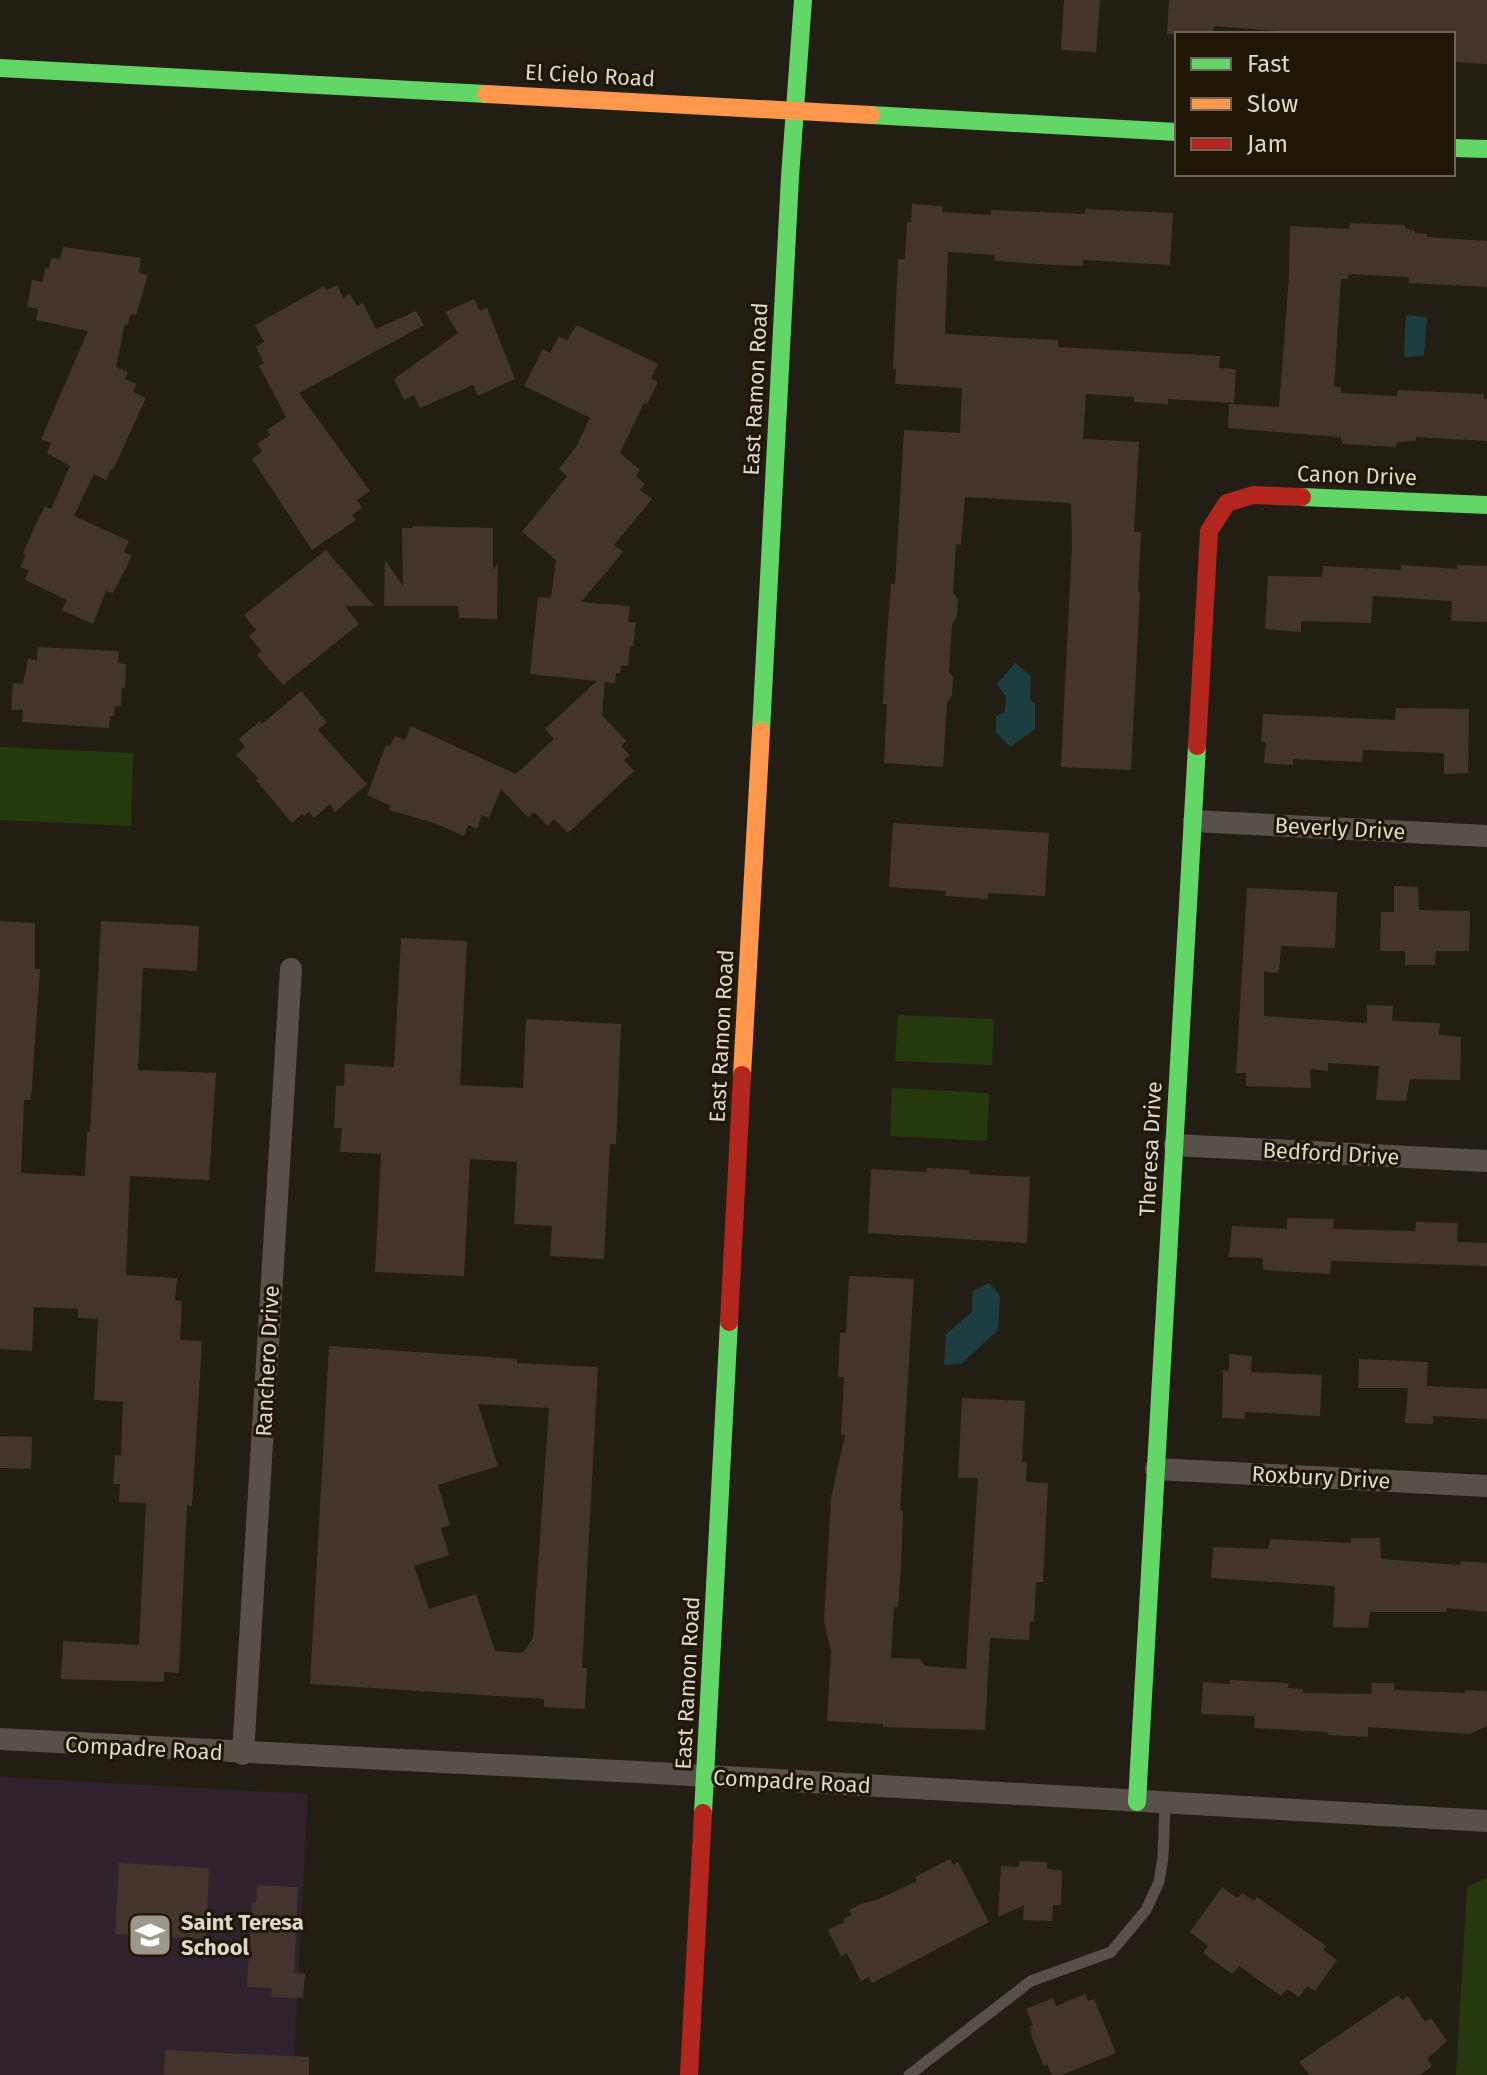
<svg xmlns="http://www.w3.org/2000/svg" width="1487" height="2075" viewBox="0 0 1487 2075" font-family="'Fira Sans',sans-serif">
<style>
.education{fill:#2f222c}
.green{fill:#26390c}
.water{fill:#1c3e40}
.building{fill:#44342e;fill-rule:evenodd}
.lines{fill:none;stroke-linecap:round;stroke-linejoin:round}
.lane{stroke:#595049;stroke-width:11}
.street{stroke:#595049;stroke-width:22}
.fast{stroke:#63d668;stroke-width:18}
.slow{stroke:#ff974d;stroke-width:18}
.jam{stroke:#b3261e;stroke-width:18}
.labels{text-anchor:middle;stroke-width:6;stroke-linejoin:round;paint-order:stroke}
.street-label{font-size:22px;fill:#ded8cc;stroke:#201605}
.poi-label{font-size:22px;font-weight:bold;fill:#ded8cc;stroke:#201605;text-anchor:start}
</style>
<rect width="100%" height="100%" fill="#231e14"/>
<path class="education" d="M 0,1777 L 308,1794 L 293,2075 L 0,2075 Z"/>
<path class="green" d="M 0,747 L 133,753 L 131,826 L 0,820 Z
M 898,1015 L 994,1019 L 992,1065 L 895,1061 Z
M 892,1088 L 989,1093 L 987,1141 L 890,1136 Z
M 1487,1878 L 1487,2075 L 1456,2075 L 1467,1887 Z"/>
<path class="water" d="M 1406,315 L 1427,317 L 1424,356 L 1404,357 Z
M 1015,663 L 1031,676 L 1030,699 L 1035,704 L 1035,729 L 1010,747 L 996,732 L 996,716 L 1005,712 L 1006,697 L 997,684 Z
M 989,1283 L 1000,1296 L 998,1330 L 961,1364 L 944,1365 L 946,1334 L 972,1312 L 973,1291 Z"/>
<path class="building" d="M 1064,0 L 1100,0 L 1096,52 L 1061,50 Z
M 1169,0 L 1487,0 L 1487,64 L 1453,62 L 1453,34 L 1318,34 L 1214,26 L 1213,34 L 1167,34 Z
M 912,204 L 943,206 L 942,212 L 991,215 L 991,210 L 1085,214 L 1085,209 L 1173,213 L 1170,265 L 1083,260 L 1083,266 L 1055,265 L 995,261 L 994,255 L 948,252 L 945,334 L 1058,340 L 1058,347 L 1220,356 L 1219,368 L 1236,369 L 1234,403 L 1168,399 L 1168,404 L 1134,402 L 1134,397 L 1086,394 L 1083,439 L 1139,442 L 1134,532 L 1141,532 L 1138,592 L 1140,592 L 1131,770 L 1061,767 L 1072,545 L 1071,503 L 965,497 L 961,545 L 956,544 L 953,593 L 958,599 L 957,616 L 952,624 L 949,672 L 953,677 L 952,695 L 947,703 L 943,767 L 884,763 L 887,704 L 883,704 L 885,662 L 891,584 L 895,584 L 904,430 L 960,433 L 962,388 L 895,384 L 896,369 L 893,369 L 898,259 L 905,259 L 907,222 L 911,222 Z
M 1350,223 L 1405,225 L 1405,228 L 1415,231 L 1415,233 L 1427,234 L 1427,237 L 1487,241 L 1487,287 L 1409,283 L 1408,277 L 1348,274 L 1348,279 L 1341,279 L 1334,387 L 1341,387 L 1341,393 L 1397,396 L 1398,390 L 1484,394 L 1484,399 L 1487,399 L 1487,441 L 1416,437 L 1416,441 L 1397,442 L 1396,447 L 1343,444 L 1340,437 L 1228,428 L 1229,404 L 1279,407 L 1289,276 L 1290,226 L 1349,229 Z
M 63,247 L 141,258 L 139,273 L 148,275 L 136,315 L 130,314 L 128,325 L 125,324 L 116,367 L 128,372 L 125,379 L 136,384 L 133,392 L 146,398 L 113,470 L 111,469 L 106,480 L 94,474 L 74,516 L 129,541 L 124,552 L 132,556 L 113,593 L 106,591 L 93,624 L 62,610 L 67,600 L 25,580 L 29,570 L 20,567 L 26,555 L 23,553 L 35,526 L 45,506 L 51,509 L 70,466 L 47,453 L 51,443 L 41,439 L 88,331 L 36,320 L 38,309 L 27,307 L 32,280 L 43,282 L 45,268 L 49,269 L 51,258 L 60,259 Z
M 337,285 L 343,298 L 350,294 L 357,306 L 363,303 L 376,329 L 416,311 L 424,325 L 299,393 L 370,491 L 357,500 L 362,508 L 352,515 L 356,520 L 312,550 L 252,459 L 262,452 L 257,444 L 270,435 L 267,430 L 286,417 L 259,366 L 264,363 L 256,347 L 264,342 L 255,325 L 324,286 L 326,290 Z
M 474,299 L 480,311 L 487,308 L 515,379 L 478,396 L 473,385 L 420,408 L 414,395 L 404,400 L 394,379 L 458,333 L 445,312 Z
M 577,325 L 658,364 L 651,378 L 658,382 L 647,404 L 644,403 L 620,453 L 640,470 L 636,476 L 645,484 L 640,490 L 652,499 L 614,545 L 623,552 L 581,602 L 630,606 L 628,622 L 636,622 L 633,647 L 630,646 L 628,666 L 621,666 L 620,673 L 616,673 L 615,683 L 605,682 L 602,715 L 626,741 L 621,746 L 630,755 L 624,760 L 634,771 L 568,833 L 554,819 L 548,826 L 534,812 L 528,817 L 501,789 L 489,818 L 482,815 L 477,829 L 468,825 L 464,836 L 434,823 L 389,810 L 391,806 L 367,795 L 386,745 L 390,746 L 395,736 L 405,740 L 411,726 L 516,774 L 554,739 L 545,729 L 597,681 L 530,674 L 538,597 L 551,598 L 556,560 L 522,532 L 567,476 L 559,469 L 576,447 L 590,418 L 524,386 L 543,349 L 550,353 L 559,336 L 567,340 Z
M 413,526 L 493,528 L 493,570 L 498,564 L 497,619 L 459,618 L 458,606 L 384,606 L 385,560 L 403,586 L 402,528 L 413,528 Z
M 326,550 L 374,606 L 345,606 L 359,624 L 283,685 L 257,655 L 261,651 L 249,636 L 256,630 L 244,615 Z
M 1401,565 L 1457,569 L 1457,565 L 1487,566 L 1487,622 L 1451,621 L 1452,601 L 1373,596 L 1371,623 L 1301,621 L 1301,632 L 1265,629 L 1268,576 L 1322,577 L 1323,566 L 1401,570 Z
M 38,647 L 119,651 L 118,663 L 126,664 L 125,688 L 122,688 L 121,706 L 115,706 L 114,716 L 110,716 L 109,728 L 22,722 L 23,710 L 11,710 L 13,683 L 23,684 L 28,659 L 37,660 Z
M 301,691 L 327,722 L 318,730 L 367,784 L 335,812 L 330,804 L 314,818 L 309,812 L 304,816 L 302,814 L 292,823 L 256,780 L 258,778 L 236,755 L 245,747 L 239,739 L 260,721 L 262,724 Z
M 1396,708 L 1469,709 L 1468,773 L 1444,774 L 1444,753 L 1363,750 L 1362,762 L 1293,759 L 1293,765 L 1264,763 L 1266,742 L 1261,742 L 1263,714 L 1395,720 Z
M 893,823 L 1049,833 L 1045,896 L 988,893 L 988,899 L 945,896 L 946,891 L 889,887 Z
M 1394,886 L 1418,887 L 1419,910 L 1470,911 L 1469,951 L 1436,951 L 1435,965 L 1405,965 L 1405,951 L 1380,951 L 1381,912 L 1394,912 Z
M 1247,888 L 1337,892 L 1335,948 L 1281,946 L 1279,973 L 1264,972 L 1264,1016 L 1367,1023 L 1367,1005 L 1393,1006 L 1392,1021 L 1440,1023 L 1439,1035 L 1461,1037 L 1460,1080 L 1410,1079 L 1406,1101 L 1376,1100 L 1379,1066 L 1328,1063 L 1328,1071 L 1310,1069 L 1311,1088 L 1246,1086 L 1246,1073 L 1236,1073 Z
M 0,921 L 35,923 L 35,969 L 40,969 L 31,1100 L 24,1100 L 21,1173 L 85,1176 L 87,1131 L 90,1132 L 101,921 L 199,926 L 197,971 L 143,968 L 138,1070 L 216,1073 L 209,1180 L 130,1176 L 126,1275 L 177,1278 L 175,1301 L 182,1301 L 180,1340 L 202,1341 L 192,1506 L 187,1505 L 179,1673 L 164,1672 L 164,1682 L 61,1679 L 63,1641 L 139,1645 L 146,1503 L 119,1502 L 120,1484 L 113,1484 L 115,1455 L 121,1456 L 123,1402 L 94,1400 L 98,1319 L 78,1318 L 78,1309 L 34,1307 L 32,1351 L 0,1349 Z
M 401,938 L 467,941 L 460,1085 L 523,1088 L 526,1019 L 621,1024 L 616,1144 L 610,1144 L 604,1259 L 550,1256 L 552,1226 L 514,1224 L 517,1162 L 470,1159 L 464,1276 L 375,1272 L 381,1154 L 340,1152 L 342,1128 L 334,1128 L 336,1086 L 344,1086 L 345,1064 L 394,1067 Z
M 927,1168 L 969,1170 L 969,1174 L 1030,1177 L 1027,1243 L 868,1233 L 871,1169 L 927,1172 Z
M 1287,1218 L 1334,1219 L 1333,1229 L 1415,1231 L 1416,1222 L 1458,1223 L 1457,1242 L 1487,1243 L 1487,1266 L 1331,1261 L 1330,1274 L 1263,1270 L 1263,1258 L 1229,1257 L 1232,1226 L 1287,1229 Z
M 849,1276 L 914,1279 L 900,1511 L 903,1511 L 901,1569 L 898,1607 L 894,1607 L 891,1658 L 920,1659 L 925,1666 L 966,1669 L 978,1478 L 958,1478 L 962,1398 L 1025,1401 L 1022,1462 L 1027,1462 L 1026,1482 L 1048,1483 L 1043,1582 L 1036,1582 L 1034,1622 L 1030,1621 L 1029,1640 L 990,1638 L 985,1730 L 883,1727 L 883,1724 L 827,1721 L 831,1651 L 824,1621 L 831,1498 L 845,1435 L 841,1435 L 844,1377 L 838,1377 L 840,1333 L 846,1333 Z
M 329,1346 L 517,1359 L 517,1363 L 598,1367 L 582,1668 L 587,1668 L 585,1709 L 544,1707 L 544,1699 L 310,1684 ZM 478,1404 L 549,1408 L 533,1638 L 523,1653 L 495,1651 L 476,1594 L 429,1609 L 414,1566 L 449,1555 L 441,1528 L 450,1525 L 438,1485 L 498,1466 Z
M 1229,1354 L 1252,1356 L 1251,1372 L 1322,1375 L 1320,1416 L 1245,1412 L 1245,1419 L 1222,1418 L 1223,1370 L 1229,1371 Z
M 1359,1359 L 1428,1362 L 1427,1386 L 1487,1389 L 1487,1419 L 1433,1416 L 1433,1424 L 1405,1423 L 1408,1388 L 1358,1388 Z
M 0,1436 L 32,1437 L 31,1469 L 0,1468 Z
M 1351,1538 L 1380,1538 L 1381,1559 L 1460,1565 L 1461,1561 L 1487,1563 L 1487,1612 L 1447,1608 L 1447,1612 L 1370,1612 L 1368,1628 L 1333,1627 L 1335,1586 L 1211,1578 L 1213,1547 L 1268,1549 L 1270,1539 L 1351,1543 Z
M 1230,1680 L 1289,1683 L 1288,1688 L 1303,1689 L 1303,1693 L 1371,1694 L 1372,1683 L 1394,1683 L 1394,1690 L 1465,1693 L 1465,1690 L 1487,1691 L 1487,1726 L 1470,1734 L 1368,1727 L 1368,1737 L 1328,1735 L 1328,1732 L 1254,1728 L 1255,1716 L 1201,1714 L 1203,1682 L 1230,1684 Z
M 950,1859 L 953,1865 L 958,1862 L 989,1922 L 872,1983 L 869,1977 L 861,1981 L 847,1953 L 841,1956 L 828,1930 L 844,1922 L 843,1919 L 852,1915 L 849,1910 L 861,1904 L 879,1899 L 917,1881 L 915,1877 Z
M 1019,1861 L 1047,1862 L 1047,1869 L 1062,1870 L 1061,1905 L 1053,1905 L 1052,1921 L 1023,1920 L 1024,1905 L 998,1917 L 1001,1866 L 1019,1867 Z
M 119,1863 L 209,1868 L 206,1939 L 115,1934 Z
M 257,1885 L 298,1887 L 294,1973 L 305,1974 L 303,1998 L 271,1997 L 272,1988 L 247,1987 L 252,1903 L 256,1903 Z
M 1222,1887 L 1237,1898 L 1242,1893 L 1254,1901 L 1257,1897 L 1326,1946 L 1323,1950 L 1337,1960 L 1315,1991 L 1307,1986 L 1299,1997 L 1287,1989 L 1281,1996 L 1239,1966 L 1232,1974 L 1203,1953 L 1208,1946 L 1190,1932 Z
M 1085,1994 L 1088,2001 L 1094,1999 L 1116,2053 L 1062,2075 L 1052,2075 L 1047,2064 L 1044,2066 L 1032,2038 L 1030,2026 L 1033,2025 L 1026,2009 L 1053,1998 L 1056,2006 Z
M 1398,1995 L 1402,2000 L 1408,1996 L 1425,2022 L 1431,2018 L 1447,2041 L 1427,2059 L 1432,2066 L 1420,2075 L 1310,2075 L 1299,2062 Z
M 165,2050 L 309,2057 L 309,2075 L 164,2075 Z"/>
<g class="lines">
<path class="lane" d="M 909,2075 L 1031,1981 L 1111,1952 L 1146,1910 L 1159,1882 L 1163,1857 L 1165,1803"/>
<path class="street" d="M 1194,821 L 1487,836
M 1175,1145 L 1487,1161
M 1156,1469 L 1487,1486
M 0,1739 L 656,1773 L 1487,1821
M 243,1754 L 291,969"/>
<path class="fast" d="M 0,68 L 486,94
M 871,115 L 1177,132
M 1453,148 L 1487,149
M 1302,497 L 1487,505
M 761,731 L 790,177 L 803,0
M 1137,1802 L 1197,746
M 703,1813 L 729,1322"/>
<path class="slow" d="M 486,94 L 871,115
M 742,1075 L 761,731"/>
<path class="jam" d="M 1197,746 L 1209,531 L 1227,503 L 1253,495 L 1302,497
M 729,1322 L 742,1075
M 689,2075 L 703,1813"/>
</g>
<defs>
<g id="school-square" transform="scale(2.3)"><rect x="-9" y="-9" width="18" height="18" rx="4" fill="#9d978c" stroke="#201605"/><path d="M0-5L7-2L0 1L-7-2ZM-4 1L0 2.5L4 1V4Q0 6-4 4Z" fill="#fff"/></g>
</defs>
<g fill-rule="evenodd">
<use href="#school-square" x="150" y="1935"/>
</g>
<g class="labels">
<g class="street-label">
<text transform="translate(590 75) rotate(3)" y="8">El Cielo Road</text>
<text transform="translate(755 389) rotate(-87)" y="8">East Ramon Road</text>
<text transform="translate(1357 475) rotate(2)" y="8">Canon Drive</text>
<text transform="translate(1340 828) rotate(3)" y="8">Beverly Drive</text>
<text transform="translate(721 1036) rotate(-87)" y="8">East Ramon Road</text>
<text transform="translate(1150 1149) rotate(-87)" y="8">Theresa Drive</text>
<text transform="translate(1331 1153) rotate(3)" y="8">Bedford Drive</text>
<text transform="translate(267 1361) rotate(-87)" y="8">Ranchero Drive</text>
<text transform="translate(1321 1477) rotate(3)" y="8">Roxbury Drive</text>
<text transform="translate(687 1683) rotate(-87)" y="8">East Ramon Road</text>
<text transform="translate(144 1748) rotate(3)" y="8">Compadre Road</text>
<text transform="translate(792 1781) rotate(3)" y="8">Compadre Road</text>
</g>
<g class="poi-label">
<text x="181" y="1930">Saint Teresa<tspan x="181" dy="25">School</tspan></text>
</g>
</g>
<rect x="1175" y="32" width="280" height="144" fill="#201605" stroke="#6c6455" stroke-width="2"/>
<rect x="1191" y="58" width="40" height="12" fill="#63d668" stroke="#6c6455" stroke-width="2"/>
<text x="1247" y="72" font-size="24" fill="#ded8cc">Fast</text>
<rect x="1191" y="98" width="40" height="12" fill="#ff974d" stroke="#6c6455" stroke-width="2"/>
<text x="1247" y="112" font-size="24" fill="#ded8cc">Slow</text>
<rect x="1191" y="138" width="40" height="12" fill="#b3261e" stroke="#6c6455" stroke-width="2"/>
<text x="1247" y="152" font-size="24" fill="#ded8cc">Jam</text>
</svg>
